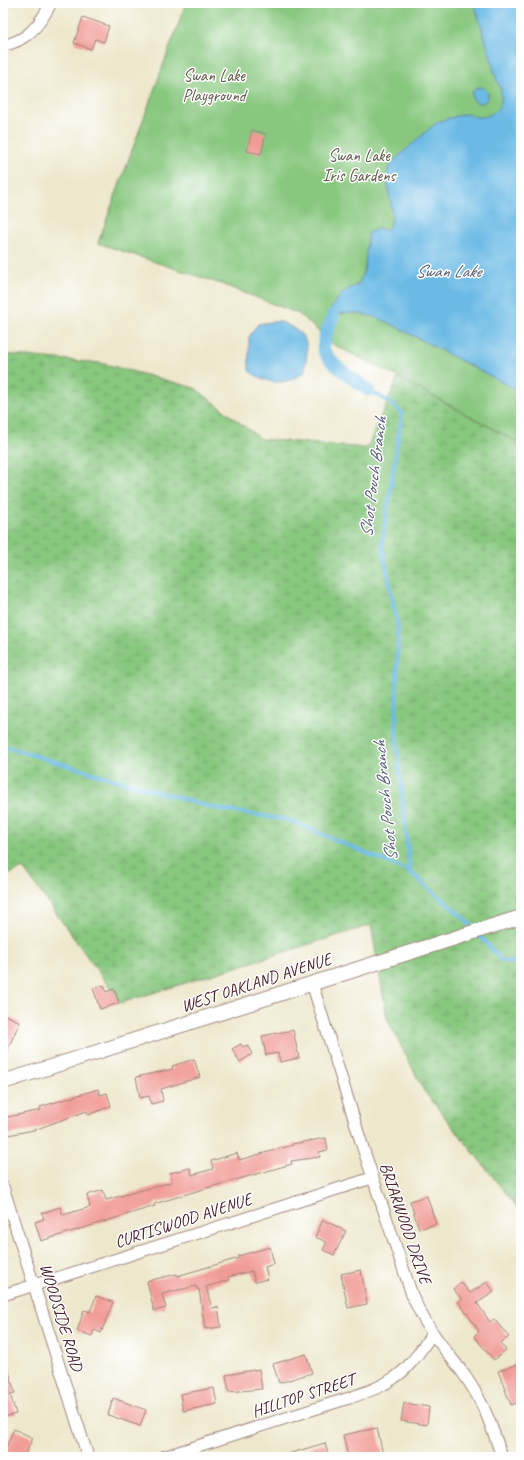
<svg xmlns="http://www.w3.org/2000/svg" width="524" height="1460" viewBox="0 0 524 1460" font-family="Caveat,sans-serif">
<style>
.wetland{fill:url(#wetland-marsh);stroke:#687354}
.park{fill:#87c77e;stroke:#687354}
.water{fill:#6bbae5;stroke:#5a6c88}
.lines{fill:none;stroke-linecap:round;stroke-linejoin:round}
.stream{stroke:#6bbae5;stroke-width:4}
.canal{stroke:#6bbae5;stroke-width:13}
.building{fill:#f19b96}
.minor-casing{stroke:#9c837b;stroke-width:13}
.tertiary-casing{stroke:#9c837b;stroke-width:16}
.minor{stroke:#fff;stroke-width:11}
.tertiary{stroke:#fff;stroke-width:14}
.labels{text-anchor:middle;stroke-width:3;stroke-linejoin:round;paint-order:stroke}
.park-label{font-size:17px;fill:#5f5a48;stroke:#fff}
.street-label{font-size:17px;fill:#4a1f2b;stroke:#fff}
.water-label{font-size:18px;font-style:italic;fill:#575d75;stroke:#fff}
</style>
<defs>
<pattern id="wetland-marsh" width="20" height="14" patternUnits="userSpaceOnUse"><rect width="20" height="14" fill="#87c77e"/><path d="M1 5h8M5 5V1M11 12h8M15 12V8" fill="none" stroke="#76aa6d"/></pattern>
</defs>
<rect width="100%" height="100%" fill="#fff"/>
<filter id="ink" filterUnits="userSpaceOnUse"><feTurbulence type="fractalNoise" baseFrequency=".025" numOctaves="2"/><feDisplacementMap in="SourceGraphic" scale="8" xChannelSelector="R" yChannelSelector="G"/><feConvolveMatrix kernelMatrix="1 2 1 2 8 2 1 2 1" color-interpolation-filters="sRGB"/></filter>
<filter id="wash" filterUnits="userSpaceOnUse"><feTurbulence type="fractalNoise" baseFrequency=".012" numOctaves="4" result="noise"/><feDisplacementMap in="SourceGraphic" scale="16" xChannelSelector="R" yChannelSelector="G"/><feGaussianBlur stdDeviation="0.9" result="paint"/><feColorMatrix in="noise" values="0 0 0 0 0 0 0 0 0 0 0 0 0 0 0 0 0 1.4 0 .05"/><feComposite in="paint" operator="in"/></filter>
<g filter="url(#wash)">
<rect width="100%" height="100%" fill="#ede7cb"/>
<path class="wetland" d="M 3,354 L 101,363 L 195,388 L 261,439 L 367,448 L 398,377 L 521,444 L 521,1212 L 424,1091 L 387,1018 L 371,925 L 121,1003 L 23,868 L 3,877 Z"/>
<path class="park" d="M 186,3 L 521,3 L 521,444 L 398,377 L 334,345 L 299,314 L 224,285 L 98,243 Z"/>
<path class="water" d="M 474,3 L 521,3 L 521,392 L 404,331 C 381,317 362,311 334,314 L 331,308 L 343,292 L 359,284 L 365,267 L 368,233 L 378,228 L 386,230 C 388,228 390,225 391,223 C 395,207 382,179 390,165 C 392,162 434,124 438,122 C 442,120 464,114 467,114 C 470,114 473,116 476,117 C 485,118 495,114 499,106 C 507,91 493,79 493,65 Z
M472 95a8 8 0 1 1 16 0a8 8 0 1 1-16 0Z
M 279,321 C 309,334 310,342 304,373 C 283,386 269,385 249,371 L 249,337 L 258,324 Z"/>
<g class="lines">
<path class="stream" d="M 368,390 L 388,401 L 402,413 L 382,545 L 398,628 L 396,732 L 410,872
M 3,746 L 96,774 L 218,809 L 289,820 L 410,872 L 463,917 L 474,929
M 478,934 L 502,961 L 521,963"/>
<path class="canal" d="M 334,314 L 326,334 L 323,349 C 332,368 353,377 368,390"/>
</g>
<g id="blocks">
<path class="building" d="M 83,17 L 109,26 L 104,42 L 95,39 L 91,49 L 74,43 Z
M 252,130 L 266,134 L 261,154 L 247,151 Z
M 104,985 L 106,992 L 114,989 L 119,1003 L 100,1009 L 93,988 Z
M 3,1014 L 20,1022 L 3,1059 Z
M 293,1030 L 299,1058 L 280,1062 L 278,1053 L 266,1055 L 262,1036 Z
M 241,1044 L 243,1047 L 247,1045 L 252,1054 L 240,1062 L 232,1049 Z
M 194,1059 L 200,1077 L 161,1089 L 163,1101 L 151,1104 L 149,1096 L 140,1098 L 136,1077 L 173,1069 L 172,1066 Z
M 98,1089 L 100,1095 L 107,1093 L 111,1106 L 88,1115 L 87,1111 L 34,1130 L 3,1136 L 3,1118 L 41,1110 L 40,1107 Z
M 326,1138 L 328,1150 L 319,1152 L 320,1157 L 291,1161 L 292,1164 L 200,1190 L 154,1204 L 155,1206 L 41,1241 L 35,1222 L 44,1219 L 42,1213 L 60,1207 L 63,1215 L 90,1207 L 87,1195 L 103,1190 L 106,1200 L 172,1182 L 170,1173 L 190,1168 L 192,1175 L 213,1169 L 211,1161 L 237,1153 L 239,1160 L 293,1145 L 292,1144 Z
M 427,1196 L 436,1224 L 419,1229 L 410,1201 Z
M 323,1220 L 346,1231 L 334,1255 L 323,1250 L 327,1242 L 315,1237 Z
M 270,1247 L 274,1264 L 265,1267 L 268,1279 L 255,1282 L 252,1271 L 228,1277 L 229,1280 L 206,1287 L 212,1308 L 218,1307 L 221,1327 L 205,1329 L 199,1289 L 197,1290 L 196,1286 L 162,1294 L 166,1308 L 154,1311 L 147,1281 L 177,1274 L 177,1276 L 239,1258 L 238,1256 Z
M 361,1270 L 367,1304 L 348,1308 L 341,1274 Z
M 461,1282 L 470,1293 L 487,1282 L 494,1292 L 477,1303 L 490,1322 L 494,1319 L 509,1337 L 500,1343 L 506,1350 L 494,1360 L 474,1336 L 479,1331 L 458,1301 L 462,1299 L 453,1289 Z
M 96,1296 L 113,1302 L 101,1333 L 94,1330 L 92,1336 L 77,1331 L 84,1310 L 90,1312 Z
M 306,1354 L 312,1373 L 279,1383 L 273,1364 Z
M 3,1361 L 6,1361 L 15,1393 L 10,1394 L 16,1414 L 3,1417 Z
M 521,1363 L 521,1402 L 511,1405 L 498,1371 Z
M 259,1369 L 262,1389 L 229,1392 L 226,1375 Z
M 214,1388 L 217,1404 L 183,1411 L 180,1394 Z
M 113,1398 L 146,1410 L 140,1426 L 108,1415 Z
M 404,1403 L 429,1407 L 427,1425 L 401,1421 Z
M 377,1428 L 383,1454 L 368,1457 L 348,1457 L 343,1435 Z
M 14,1429 L 33,1438 L 24,1457 L 3,1457 L 3,1454 Z
M 325,1443 L 329,1457 L 289,1457 L 288,1454 Z"/>
</g>
</g>
<g filter="url(#ink)">
<use href="#blocks" fill-opacity="0" stroke="#9c837b" stroke-width="1"/>
<g class="lines">
<g class="minor-casing">
<path id="minor" d="M 3,45 C 27,42 41,23 51,3
M 312,983 L 362,1145 L 412,1295 C 420,1314 430,1331 443,1347 C 451,1358 460,1368 467,1379 C 484,1403 493,1430 502,1457
M 3,1187 L 88,1457
M 3,1295 L 372,1178
M 163,1457 L 349,1398 C 364,1393 380,1388 394,1378 C 411,1367 421,1349 433,1333"/>
</g>
<g class="tertiary-casing">
<path id="tertiary" d="M 3,1082 L 521,917"/>
</g>
<use href="#minor" class="minor"/>
<use href="#tertiary" class="tertiary"/>
</g>
</g>
<g class="labels">
<g class="park-label">
<text x="214" y="81">Swan Lake<tspan x="214" dy="20">Playground</tspan></text>
<text x="359" y="161">Swan Lake<tspan x="359" dy="20">Iris Gardens</tspan></text>
</g>
<g class="street-label">
<text transform="translate(256 982) rotate(-18)" y="6">WEST OAKLAND AVENUE</text>
<text transform="translate(183 1220) rotate(-18)" y="6">CURTISWOOD AVENUE</text>
<text transform="translate(406 1223) rotate(71)" y="6">BRIARWOOD DRIVE</text>
<text transform="translate(62 1317) rotate(73)" y="6">WOODSIDE ROAD</text>
<text transform="translate(303 1395) rotate(-18)" y="6">HILLTOP STREET</text>
</g>
<g class="water-label">
<text x="448" y="277">Swan Lake</text>
<text transform="translate(373 477) rotate(-83)" y="6">Shot Pouch Branch</text>
<text transform="translate(385 801) rotate(-96)" y="6">Shot Pouch Branch</text>
</g>
</g>
<rect width="524" height="1460" fill="none" stroke="#fff" stroke-width="16"/>
</svg>
